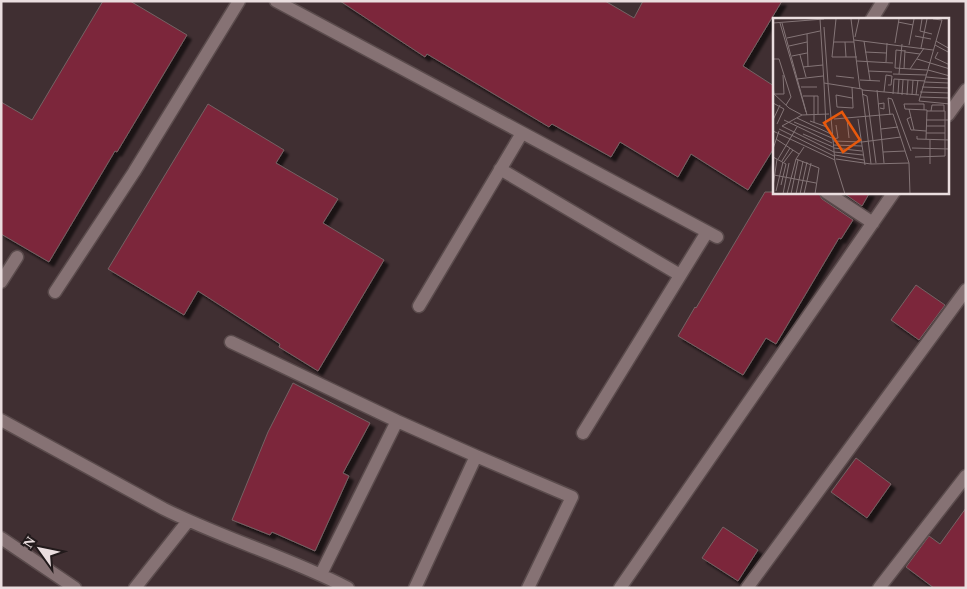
<svg xmlns="http://www.w3.org/2000/svg" width="967" height="589" viewBox="0 0 967 589" font-family="'Times New Roman',serif">
<style>
.building{fill:#7b263a;stroke:#756264;filter:url(#shadow)}
.lines{fill:none;stroke-linecap:round;stroke-linejoin:round}
.minor-casing{stroke:#5a4b4c;stroke-width:15}
.minor{stroke:#867274;stroke-width:12}
.inset-road{fill:none;stroke:#847577;stroke-width:1}
.view{fill:#e8590c;fill-opacity:0.15;stroke:#e8590c;stroke-width:2.5}
.inset-edge{fill:none;stroke:#eadedf;stroke-width:2.5}
</style>
<defs>
<filter id="shadow"><feDropShadow dx="4.5" dy="4.5" stdDeviation="1" flood-color="#0009"/></filter>
</defs>
<rect width="100%" height="100%" fill="#402f32"/>
<path class="building" d="M 103,1 L 130,1 L 187,35 L 117,152 L 115,151 L 49,262 L 1,234 L 1,102 L 32,120 Z
M 340,1 L 605,1 L 634,18 L 643,1 L 782,1 L 743,66 L 774,86 L 774,148 L 748,190 L 691,154 L 678,177 L 620,142 L 611,157 L 552,124 L 549,127 L 427,54 L 425,57 Z
M 208,104 L 284,150 L 276,163 L 338,199 L 323,223 L 384,260 L 318,371 L 279,347 L 280,344 L 198,291 L 184,315 L 108,269 Z
M 765,192 L 818,192 L 822,199 L 853,220 L 841,239 L 839,238 L 776,344 L 766,338 L 743,375 L 678,336 L 695,307 L 696,308 Z
M 842,192 L 870,192 L 862,206 Z
M 916,285 L 945,305 L 919,340 L 891,320 Z
M 293,383 L 370,423 L 343,473 L 349,476 L 315,551 L 272,532 L 270,535 L 232,520 L 268,432 Z
M 856,458 L 891,484 L 867,518 L 831,492 Z
M 966,508 L 966,588 L 934,588 L 906,567 L 929,536 L 940,544 Z
M 723,527 L 758,550 L 738,581 L 702,558 Z"/>
<g class="lines">
<g class="minor-casing">
<path id="minor" d="M 276,1 L 717,237
M 872,19 L 883,1
M 948,115 L 966,90
M 500,169 L 680,275
M 826,192 L 873,223
M 1,282 L 17,257
M 55,292 L 134,172 L 239,1
M 419,306 L 522,133
M 231,342 L 397,421 L 476,456 L 572,497 L 528,588
M 1,420 L 164,509 C 224,539 288,557 348,588
M 583,433 L 707,232
M 1,538 L 75,588
M 321,574 L 397,421
M 135,588 L 188,521
M 415,588 L 476,456
M 620,588 L 894,192
M 747,588 L 966,290
M 879,588 L 966,476"/>
</g>
<use href="#minor" class="minor"/>
</g>
<g transform="translate(773 18)">
<rect width="176" height="176" fill="#402f32"/>
<path class="inset-road" d="M 47,1 L 51,65 L 89,71 L 98,146 L 136,145 L 137,176M 63,1 L 59,39 L 84,39M 78,1 L 87,71M 149,1 L 147,13 L 159,16M 125,4 L 140,7M 0,5 L 51,1M 7,5 L 33,94M 9,5 L 34,97M 51,9 L 55,65M 34,16 L 35,48M 142,18 L 158,21M 82,19 L 86,1M 14,20 L 47,13M 81,22 L 160,32M 91,23 L 97,62M 163,23 L 177,31M 61,24 L 81,24M 72,24 L 73,39M 122,25 L 126,1M 136,27 L 141,1M 162,27 L 177,35M 16,28 L 34,24M 148,30 L 154,1M 132,33 L 123,32 L 122,50 L 154,52M 92,34 L 113,35M 132,34 L 147,36M 165,34 L 162,40 L 177,47M 27,37 L 33,59M 19,38 L 34,35M 0,41 L 6,41 L 18,79 L 13,87M 144,41 L 177,51M 84,43 L 120,45M 113,44 L 114,25M 30,49 L 50,47M 131,51 L 132,32M 137,51 L 151,30M 155,52 L 177,58M 95,53 L 119,54M 120,56 L 153,57M 126,56 L 129,26M 63,58 L 81,60M 153,59 L 176,61M 24,61 L 50,58M 87,62 L 107,63M 152,64 L 176,65M 51,65 L 53,109M 55,66 L 62,144 L 72,176M 0,67 L 1,76 L 11,76 L 10,57M 28,69 L 44,69M 79,69 L 80,89 L 80,90 L 64,89 L 63,77 L 79,80M 149,69 L 177,70M 89,72 L 146,77M 104,72 L 111,145M 111,74 L 113,57 L 119,58 L 118,67 L 115,67M 147,74 L 177,75M 0,75 L 16,90 L 29,97 L 56,96M 89,76 L 94,78 L 103,145M 120,76 L 121,61 L 152,63M 125,76 L 126,61M 129,77 L 130,62M 134,77 L 135,62M 139,77 L 140,62M 143,77 L 145,62M 30,78 L 45,78 L 45,96M 41,78 L 41,104M 147,79 L 177,80M 115,80 L 119,81 L 138,133M 115,80 L 117,97M 146,83 L 169,2 L 160,1M 146,83 L 177,86M 0,85 L 11,91 L 4,106M 105,86 L 111,85 L 111,91 L 107,90M 136,91 L 141,112 L 153,113M 151,92 L 151,86 L 131,86 L 132,91 L 154,92 L 153,121M 158,93 L 159,87 L 171,87 L 171,93M 138,99 L 134,101 L 138,112 L 141,112M 24,100 L 58,116M 61,101 L 120,96 L 136,145M 74,101 L 76,120M 85,101 L 92,147M 0,102 L 7,87M 11,102 L 59,125M 153,102 L 177,102M 37,103 L 54,109M 21,104 L 59,120M 9,108 L 61,134 L 90,137M 9,108 L 29,97M 153,108 L 172,108M 6,111 L 61,138M 108,111 L 125,109M 0,113 L 62,142M 153,115 L 172,115M 30,116 L 60,129M 144,118 L 144,121 L 177,122M 3,121 L 26,136M 59,121 L 65,120 L 63,107M 157,122 L 157,146M 60,123 L 89,124 L 128,119M 60,127 L 89,128M 61,130 L 89,133M 139,130 L 177,131M 0,131 L 6,113M 110,134 L 132,133M 62,137 L 91,142M 0,139 L 13,146 L 8,167M 142,139 L 172,138 L 172,93 L 154,93M 5,141 L 24,109M 23,141 L 46,150M 63,141 L 98,146M 9,143 L 17,130M 11,144 L 20,132M 1,157 L 43,165M 0,169 L 4,141M 3,173 L 10,144M 10,176 L 16,145M 14,176 L 23,141 L 31,129M 18,176 L 25,142M 23,176 L 30,143M 27,176 L 34,144M 31,176 L 38,145M 42,176 L 46,150"/>
<path class="view" d="M 69,94 L 87,122 L 70,134 L 51,105 Z"/>
<rect width="176" height="176" class="inset-edge"/>
</g>
<rect width="967" height="589" fill="none" stroke="#eadedf" stroke-width="5"/>
<g transform="translate(40 549) rotate(303)" stroke="#221a1b" stroke-width="4" paint-order="stroke">
<path d="M0-4L9 19L0 12L-9 19Z" fill="#eadedf"/>
<text y="-8" font-size="14" font-weight="bold" text-anchor="middle" fill="#eadedf">N</text>
</g>
</svg>
